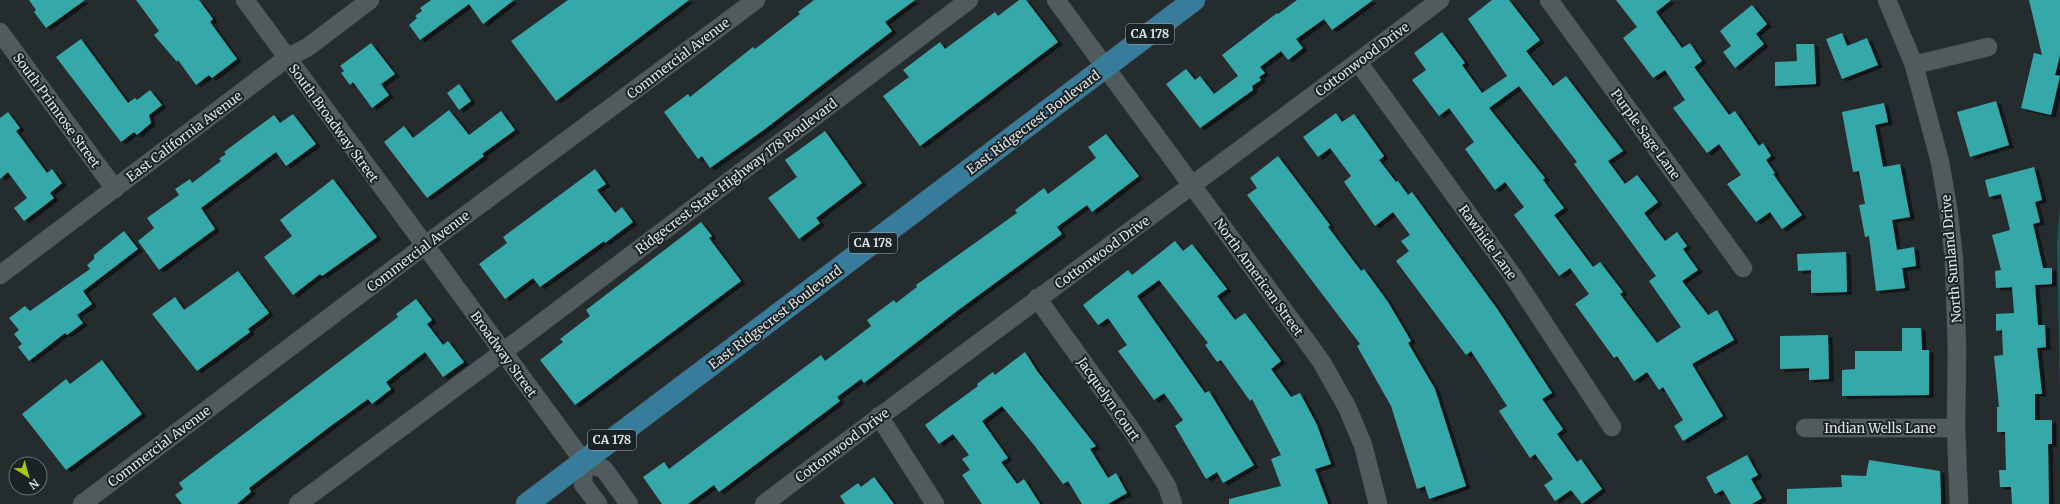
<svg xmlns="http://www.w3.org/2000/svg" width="2060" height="504" viewBox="0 0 2060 504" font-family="Merriweather,serif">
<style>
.green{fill:#195664}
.building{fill:#35a8aa;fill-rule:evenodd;filter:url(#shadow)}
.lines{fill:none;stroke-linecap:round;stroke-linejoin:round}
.street-casing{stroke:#3f4748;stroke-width:19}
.primary-casing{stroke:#3f4748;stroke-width:23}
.street{stroke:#515b5d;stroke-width:18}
.primary{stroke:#387c9c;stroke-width:22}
.labels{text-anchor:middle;stroke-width:4;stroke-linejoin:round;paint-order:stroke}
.shield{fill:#1a2225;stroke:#a3aaab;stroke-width:1}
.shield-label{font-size:12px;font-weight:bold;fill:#dee4e5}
.street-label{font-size:13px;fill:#dee4e5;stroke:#1a2225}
</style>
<defs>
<filter id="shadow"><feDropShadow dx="4.5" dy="2.5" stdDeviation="0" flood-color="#0009"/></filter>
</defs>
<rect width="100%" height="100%" fill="#242c2e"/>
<path class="green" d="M 2060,206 L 2060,395 L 2057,242 Z"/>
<path class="building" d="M 29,0 L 85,0 L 46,28 L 34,12 L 36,10 Z
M 136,0 L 199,0 L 213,19 L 210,22 L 237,59 L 212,78 L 209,75 L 196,85 L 178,60 L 177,62 L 154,35 L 159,31 Z
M 431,0 L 514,0 L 483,24 L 469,4 L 420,40 L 409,25 L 417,18 L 415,16 L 422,11 L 420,8 Z
M 568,0 L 689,0 L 556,101 L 511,41 Z
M 814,0 L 915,0 L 885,22 L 892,31 L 765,129 L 710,168 L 702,156 L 698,159 L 664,112 L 688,94 L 690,97 L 753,47 L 755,49 L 800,14 L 798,12 Z
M 1019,0 L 1026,0 L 1058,42 L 920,146 L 883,96 L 909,77 L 903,70 L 940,42 L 945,49 L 995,12 L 998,16 Z
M 1297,0 L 1373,0 L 1332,30 L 1324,19 L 1296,39 L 1303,48 L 1288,60 L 1281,51 L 1260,67 L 1265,73 L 1259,77 L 1261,80 L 1252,86 L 1253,90 L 1200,128 L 1166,84 L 1186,69 L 1195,80 L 1200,76 L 1214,94 L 1238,76 L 1222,55 L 1277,13 L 1278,14 Z
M 1492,0 L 1509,0 L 1540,40 L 1526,51 L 1553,86 L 1566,76 L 1623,151 L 1608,161 L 1625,184 L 1637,175 L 1658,202 L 1644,213 L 1665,241 L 1677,232 L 1687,246 L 1683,249 L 1698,270 L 1682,281 L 1708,315 L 1717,310 L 1734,340 L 1692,364 L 1723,416 L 1683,441 L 1674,426 L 1683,420 L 1663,387 L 1659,390 L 1647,372 L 1634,381 L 1617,356 L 1614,358 L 1575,304 L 1589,294 L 1570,268 L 1559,276 L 1514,215 L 1524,207 L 1505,182 L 1495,190 L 1465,149 L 1474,142 L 1449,108 L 1439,116 L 1412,80 L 1426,70 L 1414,53 L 1442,32 L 1465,63 L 1462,65 L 1482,93 L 1507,76 L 1468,19 ZM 1519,86 L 1577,162 L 1574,164 L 1656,276 L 1649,281 L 1681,327 L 1657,343 L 1620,294 L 1623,292 L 1600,262 L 1593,267 L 1554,215 L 1564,208 L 1543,180 L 1545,178 L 1489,108 Z
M 1616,0 L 1671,0 L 1656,12 L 1682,48 L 1690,43 L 1702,61 L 1694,67 L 1729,115 L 1735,111 L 1759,146 L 1763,143 L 1771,156 L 1766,160 L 1775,173 L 1773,174 L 1802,215 L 1782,229 L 1770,212 L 1756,222 L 1727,184 L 1741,175 L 1719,144 L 1707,153 L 1673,108 L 1685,100 L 1665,70 L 1653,78 L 1623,38 L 1637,27 Z
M 2029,0 L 2060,0 L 2060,55 L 2055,75 L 2060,76 L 2051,115 L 2021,108 L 2034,53 L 2042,55 Z
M 1752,5 L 1767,24 L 1756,34 L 1764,44 L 1735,68 L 1723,52 L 1731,46 L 1720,31 Z
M 1842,33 L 1847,46 L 1867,38 L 1878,65 L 1842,79 L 1826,39 Z
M 81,39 L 128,103 L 135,98 L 137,100 L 150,90 L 162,105 L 149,115 L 151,123 L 137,135 L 134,132 L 121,142 L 56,57 Z
M 371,43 L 395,74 L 381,84 L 389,95 L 372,108 L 353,82 L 350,85 L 341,73 L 344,71 L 340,66 Z
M 1796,44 L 1814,44 L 1816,84 L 1775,86 L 1775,62 L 1797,61 Z
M 459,84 L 471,101 L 459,110 L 447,93 Z
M 1996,101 L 2009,145 L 1970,157 L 1957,112 Z
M 1884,103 L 1888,122 L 1875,125 L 1883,167 L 1900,164 L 1910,217 L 1892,220 L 1897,250 L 1914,247 L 1916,266 L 1902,268 L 1905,288 L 1876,291 L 1869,236 L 1865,237 L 1859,205 L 1865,204 L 1859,171 L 1853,172 L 1842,112 Z
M 449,110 L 469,135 L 501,111 L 515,130 L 482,154 L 484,156 L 427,198 L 384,142 L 404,126 L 413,138 Z
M 8,112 L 20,128 L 16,131 L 47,173 L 52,169 L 62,183 L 50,193 L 54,198 L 24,221 L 14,208 L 27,198 L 8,172 L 0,179 L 0,118 Z
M 1336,113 L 1342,122 L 1354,114 L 1384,156 L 1379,160 L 1396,182 L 1398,181 L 1408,195 L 1412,192 L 1498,310 L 1552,393 L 1542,399 L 1563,429 L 1557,434 L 1577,462 L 1581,459 L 1602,489 L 1582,504 L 1571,490 L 1555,501 L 1544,485 L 1553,479 L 1535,454 L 1530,458 L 1499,411 L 1507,406 L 1471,351 L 1466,355 L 1396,261 L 1409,251 L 1401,241 L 1410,235 L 1393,212 L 1375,226 L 1344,182 L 1351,176 L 1330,148 L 1318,157 L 1303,137 Z
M 293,114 L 316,144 L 286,166 L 276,152 L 201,208 L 215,229 L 159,270 L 138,241 L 154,228 L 147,218 L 179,195 L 175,189 L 190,179 L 192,183 L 221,161 L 219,159 L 226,154 L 224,152 L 274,115 L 280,123 Z
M 825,131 L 862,183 L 816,218 L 820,223 L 799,239 L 768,198 L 797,177 L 785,160 Z
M 1106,134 L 1139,176 L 1092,212 L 1087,205 L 1057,227 L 1062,234 L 957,311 L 864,383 L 861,379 L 837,397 L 840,401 L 719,492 L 714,485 L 688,504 L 662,504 L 643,477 L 664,462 L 669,469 L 821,355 L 825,361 L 871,326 L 867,320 L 894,300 L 896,303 L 917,287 L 916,285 L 1017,213 L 1015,210 L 1044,188 L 1048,194 L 1096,158 L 1088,147 Z
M 1278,156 L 1330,225 L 1328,227 L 1361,271 L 1364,269 L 1388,302 L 1411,341 L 1408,343 L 1435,389 L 1466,486 L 1429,499 L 1425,486 L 1417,489 L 1391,406 L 1357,346 L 1360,344 L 1247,195 L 1257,188 L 1250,178 Z
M 2034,167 L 2042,200 L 2035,202 L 2040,222 L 2033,224 L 2043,268 L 2052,268 L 2052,284 L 2035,285 L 2038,325 L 2045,325 L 2046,347 L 2037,348 L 2042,394 L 2035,394 L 2035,420 L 2052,420 L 2052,444 L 2048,444 L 2049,504 L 2012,504 L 2011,487 L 2000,487 L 1999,470 L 2006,470 L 2005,432 L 1997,432 L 1997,407 L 1999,407 L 1994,356 L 2003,355 L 2002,330 L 1996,331 L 1996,314 L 2014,313 L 2012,287 L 1996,288 L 1995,271 L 2001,270 L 1992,235 L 2010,230 L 2001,194 L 1989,197 L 1985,180 Z
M 595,169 L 606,184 L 597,190 L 615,213 L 622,207 L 633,222 L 605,243 L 604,241 L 540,287 L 533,278 L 505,299 L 479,264 L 507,243 L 503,237 Z
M 333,179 L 377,237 L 322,276 L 320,274 L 293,295 L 264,257 L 292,236 L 280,220 Z
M 701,222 L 712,236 L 709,238 L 741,281 L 575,405 L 540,360 L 563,342 L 560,339 L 590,316 L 586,310 Z
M 124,231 L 138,249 L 83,291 L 92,304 L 77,315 L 83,323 L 67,335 L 65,333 L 29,361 L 18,347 L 22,344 L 14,334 L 19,330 L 9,318 L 25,306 L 30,311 L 90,269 L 87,265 L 94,259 L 94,255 Z
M 1175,241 L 1183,251 L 1192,244 L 1227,289 L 1217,296 L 1235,320 L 1245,313 L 1281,361 L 1271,369 L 1291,397 L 1300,393 L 1317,425 L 1331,464 L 1315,469 L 1328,504 L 1229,504 L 1229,499 L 1281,486 L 1271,459 L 1281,455 L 1252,399 L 1250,401 L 1221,360 L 1217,362 L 1205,345 L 1208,343 L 1159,280 L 1137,296 L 1205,393 L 1209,391 L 1254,465 L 1223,483 L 1217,472 L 1206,479 L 1175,426 L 1183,420 L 1164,393 L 1154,400 L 1132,370 L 1118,351 L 1127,345 L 1108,318 L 1098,325 L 1083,305 L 1128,270 L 1132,275 Z
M 1846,252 L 1847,292 L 1811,293 L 1811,270 L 1798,271 L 1797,254 Z
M 238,271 L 269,313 L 248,329 L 250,332 L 197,371 L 152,314 L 175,297 L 184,310 Z
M 416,299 L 432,320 L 427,324 L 443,345 L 448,341 L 464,362 L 443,377 L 425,352 L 386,382 L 391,389 L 372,404 L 368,399 L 332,425 L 249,488 L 251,492 L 237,504 L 182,504 L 175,495 L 183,489 L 179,483 L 398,317 L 396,314 Z
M 1902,328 L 1921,328 L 1922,350 L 1929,350 L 1929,395 L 1842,396 L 1842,370 L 1855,369 L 1855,351 L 1902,351 Z
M 1828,335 L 1829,379 L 1809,380 L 1809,368 L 1780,369 L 1780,336 Z
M 1025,352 L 1037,371 L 1096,446 L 1090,449 L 1108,478 L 1116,473 L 1127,493 L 1108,504 L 1082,504 L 1068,481 L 1063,484 L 1034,445 L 1002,406 L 982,421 L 1008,458 L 1001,462 L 1017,484 L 1024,479 L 1040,504 L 982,504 L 962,475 L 970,470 L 962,459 L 969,455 L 953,434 L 939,444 L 925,425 L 978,386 L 977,384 L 993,372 L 995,375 Z
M 102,360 L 142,414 L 66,470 L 22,414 L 66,379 L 70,384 Z
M 1747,455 L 1758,475 L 1751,479 L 1762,498 L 1752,504 L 1731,504 L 1723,490 L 1715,494 L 1706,477 Z
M 1869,460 L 1940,471 L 1941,504 L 1787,504 L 1787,489 L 1842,487 L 1841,475 L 1866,476 Z
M 874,477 L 894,504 L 845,504 L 840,496 L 858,483 L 861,487 Z"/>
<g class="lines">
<g class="street-casing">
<path id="street" d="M 245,0 L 584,462 L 604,469 L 629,504
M 1056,0 L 1321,361 L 1347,407 L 1363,445 L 1378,504
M 1549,0 L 1743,268
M 1887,0 L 1914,65 L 1940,162 L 1949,214 L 1954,260 L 1957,349 L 1956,428 L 1959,504
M 0,32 L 115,189
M 1358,62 L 1513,276 L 1612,427
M 1914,65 L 1988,47
M 0,275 L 287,58 L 308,47 L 370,0
M 1037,298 L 1133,432 L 1167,486 L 1173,504
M 879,416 L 935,504
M 1805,428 L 1956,428
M 584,462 L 583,484 L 598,504
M 82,504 L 424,246 L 756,0
M 298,504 L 487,364 L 969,0
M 764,504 C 988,333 1216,170 1440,0"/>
</g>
<g class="primary-casing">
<path id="primary" d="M 527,504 L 1194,0"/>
</g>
<use href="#street" class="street"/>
<use href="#primary" class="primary"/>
</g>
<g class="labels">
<g class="shield">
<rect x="1126" y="24" width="48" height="20" rx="3"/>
<rect x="849" y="233" width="48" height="20" rx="3"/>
<rect x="588" y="430" width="48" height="20" rx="3"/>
</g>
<g class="shield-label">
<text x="1150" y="38">CA 178</text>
<text x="873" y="247">CA 178</text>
<text x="612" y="444">CA 178</text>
</g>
<g class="street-label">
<text transform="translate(678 58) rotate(-37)" y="5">Commercial Avenue</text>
<text transform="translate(1362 59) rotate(-37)" y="5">Cottonwood Drive</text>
<text transform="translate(57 110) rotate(54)" y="5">South Primrose Street</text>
<text transform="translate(1033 122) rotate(-37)" y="5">East Ridgecrest Boulevard</text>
<text transform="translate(334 123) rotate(54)" y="5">South Broadway Street</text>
<text transform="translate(1646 134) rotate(54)" y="5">Purple Sage Lane</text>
<text transform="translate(184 136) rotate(-37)" y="5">East California Avenue</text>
<text transform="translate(736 176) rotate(-37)" y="5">Ridgecrest State Highway 178 Boulevard</text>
<text transform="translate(1488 242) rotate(54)" y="5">Rawhide Lane</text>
<text transform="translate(418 251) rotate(-37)" y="5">Commercial Avenue</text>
<text transform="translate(1102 252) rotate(-36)" y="5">Cottonwood Drive</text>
<text transform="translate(1951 259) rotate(-95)" y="5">North Sunland Drive</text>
<text transform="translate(1259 277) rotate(54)" y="5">North American Street</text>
<text transform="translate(775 317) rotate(-37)" y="5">East Ridgecrest Boulevard</text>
<text transform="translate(504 354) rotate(54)" y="5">Broadway Street</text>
<text transform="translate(1109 399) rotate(55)" y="5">Jacquelyn Court</text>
<text x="1880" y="433">Indian Wells Lane</text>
<text transform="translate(842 445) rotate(-37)" y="5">Cottonwood Drive</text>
<text transform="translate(159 446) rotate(-37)" y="5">Commercial Avenue</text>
</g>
</g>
<g transform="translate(28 476) rotate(143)"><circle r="19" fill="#1a2225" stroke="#687072"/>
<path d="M0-3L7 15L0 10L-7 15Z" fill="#acc611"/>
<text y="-6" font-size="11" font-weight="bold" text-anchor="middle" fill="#dee4e5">N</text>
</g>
</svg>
